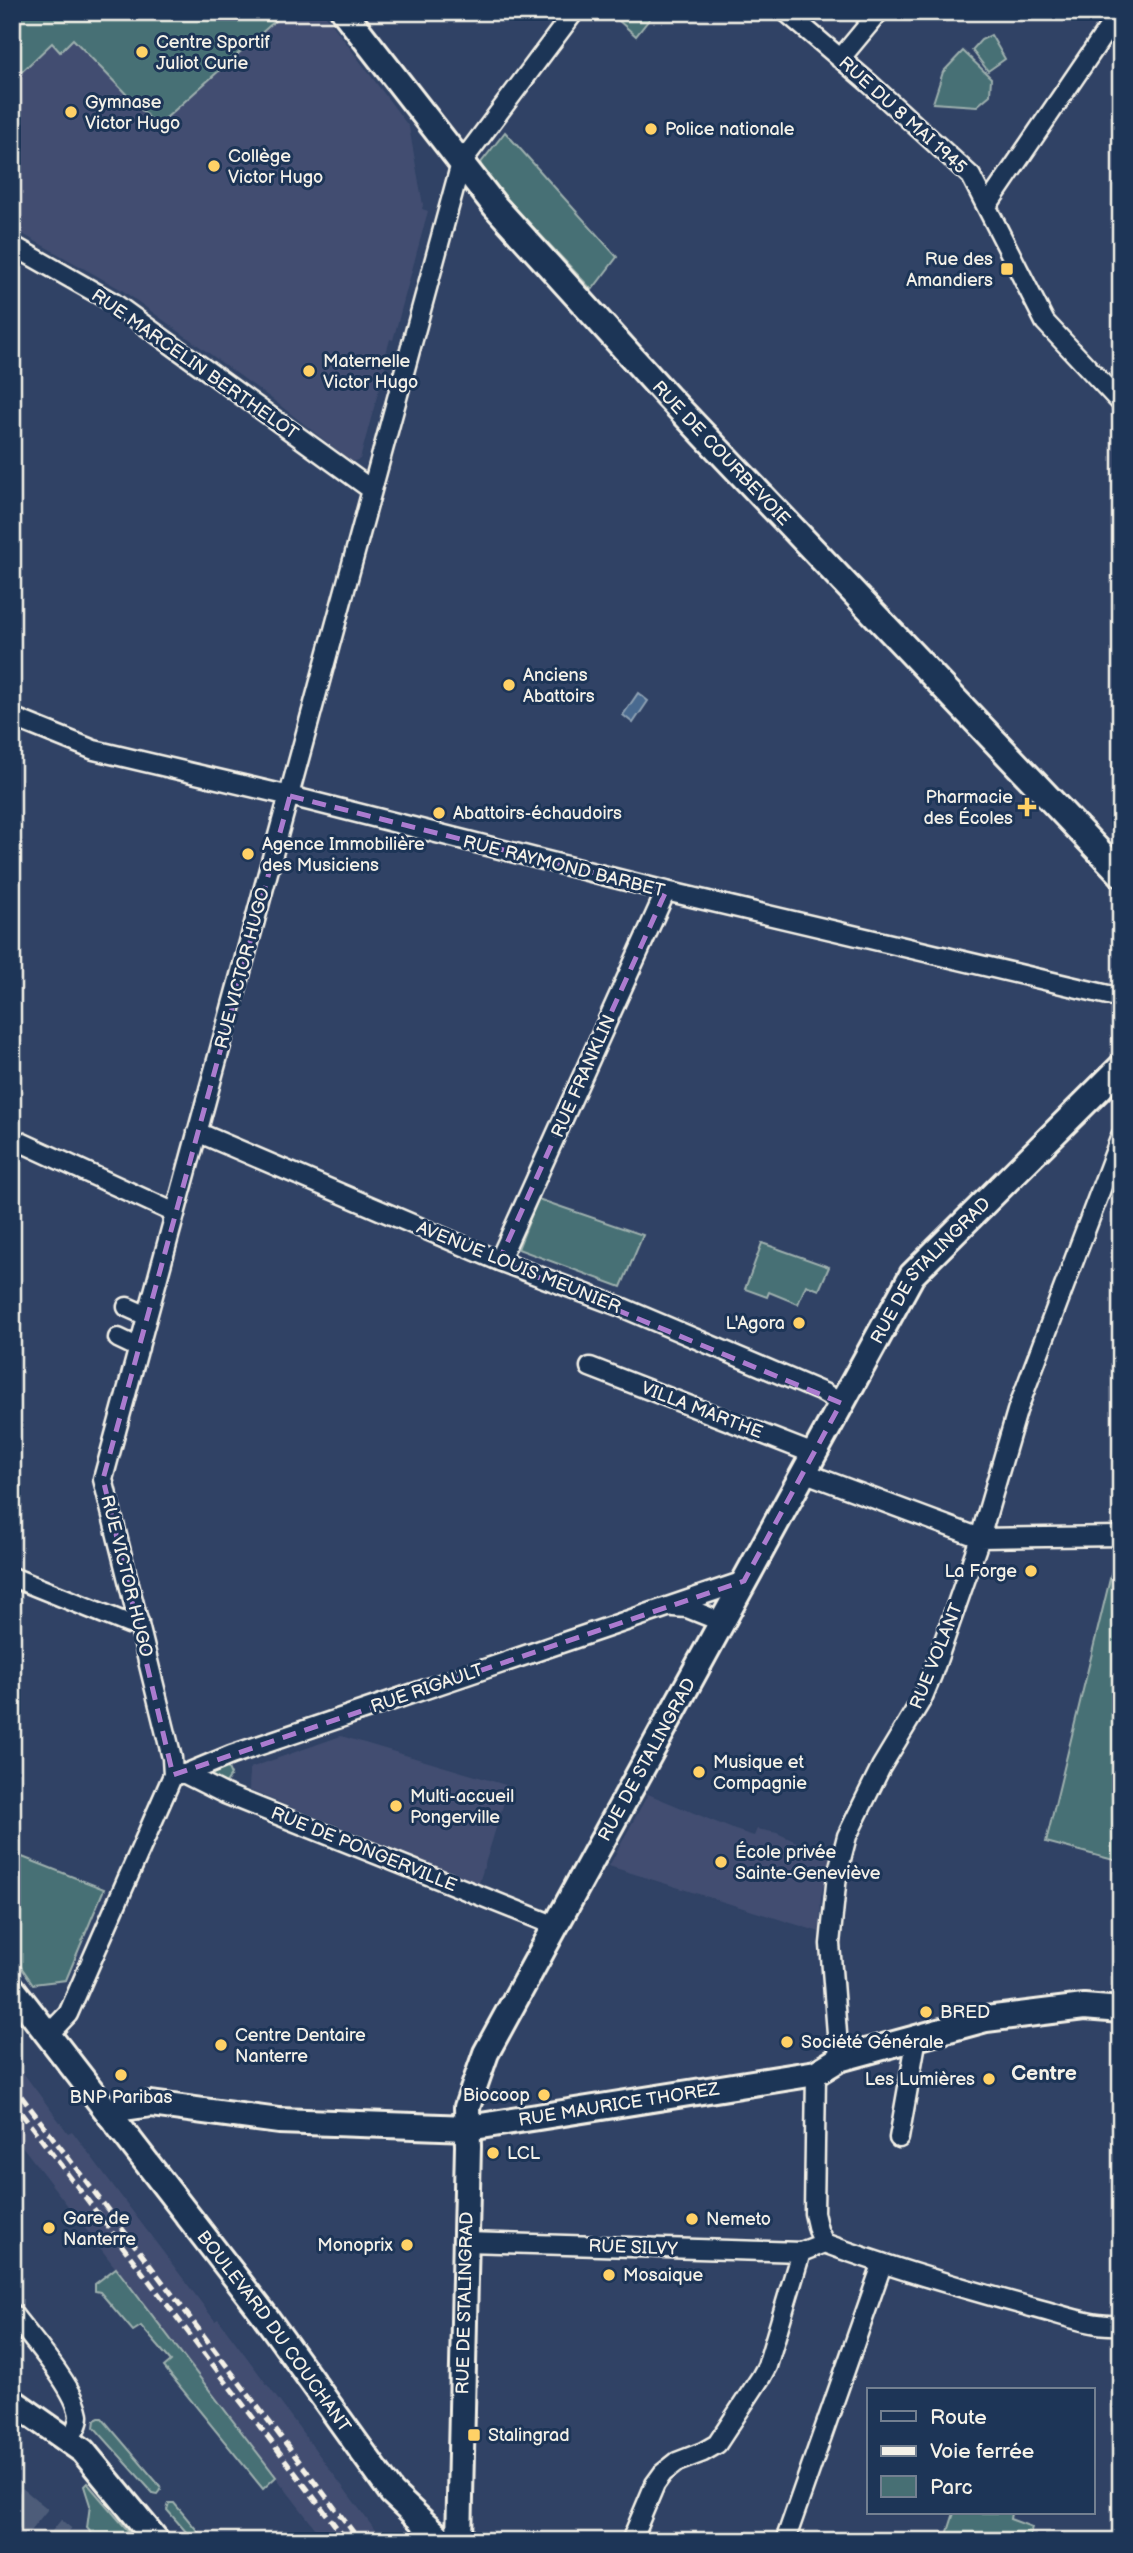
<svg xmlns="http://www.w3.org/2000/svg" width="1133" height="2553" viewBox="0 0 1133 2553" font-family="'Balsamiq Sans',sans-serif">
<style>
.built{fill:#424e71}
.green{fill:#476f74;stroke:#9eb0ae;stroke-width:2}
.water{fill:#4a6b90;stroke:#8ea1b3;stroke-width:2}
.lines{fill:none;stroke-linecap:round;stroke-linejoin:round}
.highway-tunnel{stroke:#4d5c79;stroke-width:33;stroke-dasharray:33 17;stroke-linecap:butt}
.street-casing{stroke:#f4f1e8;stroke-width:23}
.secondary-casing{stroke:#f4f1e8;stroke-width:30}
.street{stroke:#1d3557;stroke-width:18}
.secondary{stroke:#1d3557;stroke-width:24}
.rail{stroke:#f4f1e8;stroke-width:5;stroke-dasharray:10 5;stroke-linecap:butt}
.marked{fill:none;stroke:#ab7bcf;stroke-width:5;stroke-dasharray:14 9;stroke-linejoin:round}
.poi-dot{fill:#ffd166;stroke:#1d3557;stroke-width:2.5}
.labels{text-anchor:middle;stroke-width:6;stroke-linejoin:round;paint-order:stroke}
.poi-label{font-size:18px;fill:#f4f1e8;stroke:#1d3557;text-anchor:start}
.street-label{font-size:18px;fill:#f4f1e8;stroke:#1d3557}
.quarter-label{font-size:21px;font-weight:bold;fill:#f4f1e8;stroke:#1d3557}
</style>
<rect width="100%" height="100%" fill="#304265"/>
<filter id="ink" filterUnits="userSpaceOnUse"><feTurbulence type="fractalNoise" baseFrequency=".0143" numOctaves="2"/><feDisplacementMap in="SourceGraphic" scale="14" xChannelSelector="R" yChannelSelector="G"/><feConvolveMatrix kernelMatrix="1 2 1 2 8 2 1 2 1" color-interpolation-filters="sRGB"/></filter>
<g filter="url(#ink)">
<path class="built" d="M 84,12 L 323,12 L 409,127 L 423,205 L 422,209 L 428,211 L 393,340 L 390,339 L 384,361 L 386,363 L 360,459 L 352,462 L 272,399 L 122,290 L 12,228 L 12,81 L 52,43 L 60,51 Z
M 341,1736 L 509,1786 L 479,1883 L 249,1790 L 250,1768 Z
M 648,1794 L 735,1830 L 754,1836 L 757,1829 L 777,1833 L 831,1858 L 821,1896 L 820,1932 L 609,1866 Z
M 12,2058 L 68,2133 L 72,2131 L 215,2321 L 218,2319 L 222,2324 L 383,2541 L 325,2541 L 12,2133 Z"/>
<path class="green" d="M 12,12 L 285,12 L 157,126 L 73,39 L 60,52 L 52,43 L 12,81 Z
M 609,12 L 655,12 L 636,36 Z
M 991,35 L 1005,59 L 988,71 L 972,50 L 981,40 Z
M 963,51 L 991,78 L 990,95 L 977,106 L 933,103 L 943,72 Z
M 505,132 L 617,257 L 592,290 L 508,200 L 480,164 Z
M 538,1199 L 643,1235 L 621,1287 L 518,1249 Z
M 762,1243 L 829,1267 L 819,1290 L 806,1285 L 798,1304 L 769,1292 L 767,1297 L 745,1289 Z
M 1118,1546 L 1121,1546 L 1121,1862 L 1046,1842 Z
M 226,1764 L 231,1775 L 222,1789 L 211,1780 L 212,1770 Z
M 12,1853 L 104,1889 L 66,1980 L 33,1984 L 12,1954 Z
M 116,2268 L 276,2477 L 263,2489 L 164,2367 L 171,2361 L 141,2326 L 133,2331 L 100,2292 L 95,2291 L 95,2284 Z
M 99,2418 L 102,2418 L 160,2486 L 161,2490 L 158,2494 L 153,2493 L 94,2427 L 95,2420 Z
M 87,2483 L 137,2541 L 98,2541 L 87,2528 L 90,2505 L 84,2486 Z
M 169,2503 L 174,2503 L 206,2541 L 194,2541 L 167,2510 Z
M 954,2513 L 1011,2513 L 1010,2519 L 1032,2527 L 1028,2541 L 945,2541 Z"/>
<path class="water" d="M 638,693 L 648,701 L 633,723 L 623,715 Z"/>
<g class="lines">
<path class="highway-tunnel" d="M 12,2501 L 61,2541"/>
<g class="street-casing">
<path id="street" d="M 786,12 L 869,83 L 971,176 L 1045,322 L 1121,403
M 840,59 L 879,12
M 987,206 L 1119,12
M 12,245 L 114,303 L 372,490
M 12,717 L 94,750 L 290,796 L 666,891 L 1121,998
M 197,1132 L 499,1261 L 621,1307 L 824,1393 L 841,1403
M 12,1138 L 175,1213
M 499,1261 L 666,891
M 127,1307 L 147,1316
M 118,1338 L 139,1348
M 590,1367 L 814,1454
M 803,1472 L 980,1538 L 1121,1536
M 12,1577 L 129,1624 L 139,1622
M 673,1607 L 687,1608 L 722,1622
M 180,1774 L 185,1774 L 225,1794 L 556,1926
M 185,1774 L 231,1755 L 744,1581
M 48,2035 L 68,2014 L 173,1775 L 172,1758 L 103,1479 L 461,163 L 574,12
M 839,2059 L 830,1944 L 837,1875 L 847,1836 L 881,1767 L 922,1699 L 932,1675 L 980,1538 L 1017,1411 L 1121,1136
M 816,2073 L 814,2213 L 818,2230 L 824,2243
M 899,2138 L 917,2037
M 466,2242 L 801,2252 L 824,2243 C 892,2268 961,2288 1031,2307 C 1060,2314 1091,2327 1121,2325
M 12,2313 C 29,2336 77,2389 79,2416 C 79,2426 74,2433 67,2440
M 631,2541 L 655,2484 L 663,2473 L 677,2462 L 703,2452 L 717,2444 L 761,2377 L 767,2366 L 801,2252
M 785,2541 L 882,2265"/>
</g>
<g class="secondary-casing">
<g id="secondary">
<path id="s1" d="M 344,12 L 495,206 L 668,397 L 1121,874"/>
<path id="s2" d="M 12,1988 L 263,2313 L 392,2493 L 443,2541"/>
<path id="s3" d="M 110,2115 L 123,2108 L 151,2104 L 279,2121 L 468,2128 L 816,2073 L 839,2059 L 986,2019 L 1084,2007 L 1121,2010"/>
<path d="M 12,2401 L 83,2451 L 157,2541"/>
<path id="s4" d="M 459,2541 L 468,2146 L 467,2107 L 486,2053 L 912,1275 L 1121,1067"/>
</g>
</g>
<use href="#street" class="street"/>
<use href="#secondary" class="secondary"/>
<path class="rail" d="M 12,2084 L 360,2541
M 12,2101 L 347,2541"/>
</g>
</g>
<path class="marked" d="M 290,796 L 666,891 L 499,1261 L 841,1403 L 744,1581 L 173,1775 L 103,1479 Z"/>
<g class="poi-dot">
<circle cx="142" cy="52" r="7"/>
<circle cx="71" cy="112" r="7"/>
<circle cx="651" cy="129" r="7"/>
<circle cx="214" cy="166" r="7"/>
<rect x="1000" y="262" width="14" height="14" rx="3.5"/>
<circle cx="309" cy="371" r="7"/>
<circle cx="509" cy="685" r="7"/>
<path d="M1023.5 796.5h7v7h7v7h-7v7h-7v-7h-7v-7h7z"/>
<circle cx="439" cy="813" r="7"/>
<circle cx="248" cy="854" r="7"/>
<circle cx="799" cy="1323" r="7"/>
<circle cx="1031" cy="1571" r="7"/>
<circle cx="699" cy="1772" r="7"/>
<circle cx="396" cy="1806" r="7"/>
<circle cx="721" cy="1862" r="7"/>
<circle cx="926" cy="2012" r="7"/>
<circle cx="787" cy="2042" r="7"/>
<circle cx="221" cy="2045" r="7"/>
<circle cx="121" cy="2075" r="7"/>
<circle cx="989" cy="2079" r="7"/>
<circle cx="544" cy="2095" r="7"/>
<circle cx="493" cy="2153" r="7"/>
<circle cx="692" cy="2219" r="7"/>
<circle cx="49" cy="2228" r="7"/>
<circle cx="407" cy="2245" r="7"/>
<circle cx="609" cy="2275" r="7"/>
<rect x="467" y="2428" width="14" height="14" rx="3.5"/>
</g>
<g class="labels">
<g class="poi-label">
<text x="156" y="48">Centre Sportif<tspan x="156" dy="21">Juliot Curie</tspan></text>
<text x="85" y="108">Gymnase<tspan x="85" dy="21">Victor Hugo</tspan></text>
<text x="665" y="135">Police nationale</text>
<text x="228" y="162">Collège<tspan x="228" dy="21">Victor Hugo</tspan></text>
<text x="993" y="265" text-anchor="end">Rue des<tspan x="993" dy="21">Amandiers</tspan></text>
<text x="323" y="367">Maternelle<tspan x="323" dy="21">Victor Hugo</tspan></text>
<text x="523" y="681">Anciens<tspan x="523" dy="21">Abattoirs</tspan></text>
<text x="1013" y="803" text-anchor="end">Pharmacie<tspan x="1013" dy="21">des Écoles</tspan></text>
<text x="453" y="819">Abattoirs-échaudoirs</text>
<text x="262" y="850">Agence Immobilière<tspan x="262" dy="21">des Musiciens</tspan></text>
<text x="785" y="1329" text-anchor="end">L'Agora</text>
<text x="1017" y="1577" text-anchor="end">La Forge</text>
<text x="713" y="1768">Musique et<tspan x="713" dy="21">Compagnie</tspan></text>
<text x="410" y="1802">Multi-accueil<tspan x="410" dy="21">Pongerville</tspan></text>
<text x="735" y="1858">École privée<tspan x="735" dy="21">Sainte-Geneviève</tspan></text>
<text x="940" y="2018">BRED</text>
<text x="235" y="2041">Centre Dentaire<tspan x="235" dy="21">Nanterre</tspan></text>
<text x="801" y="2048">Société Générale</text>
<text x="975" y="2085" text-anchor="end">Les Lumières</text>
<text x="530" y="2101" text-anchor="end">Biocoop</text>
<text x="121" y="2103" text-anchor="middle">BNP Paribas</text>
<text x="507" y="2159">LCL</text>
<text x="63" y="2224">Gare de<tspan x="63" dy="21">Nanterre</tspan></text>
<text x="706" y="2225">Nemeto</text>
<text x="393" y="2251" text-anchor="end">Monoprix</text>
<text x="623" y="2281">Mosaique</text>
<text x="488" y="2441">Stalingrad</text>
</g>
<g class="street-label">
<text transform="translate(903 115) rotate(42)" y="6">RUE DU 8 MAI 1945</text>
<text transform="translate(195 364) rotate(35)" y="6">RUE MARCELIN BERTHELOT</text>
<text dy="6" stroke="none"><textPath href="#s1" startOffset="581">RUE DE COURBEVOIE</textPath></text>
<text transform="translate(564 866) rotate(14)" y="6">RUE RAYMOND BARBET</text>
<text transform="translate(242 968) rotate(-75)" y="6">RUE VICTOR HUGO</text>
<text transform="translate(583 1076) rotate(-66)" y="6">RUE FRANKLIN</text>
<text transform="translate(519 1267) rotate(22)" y="6">AVENUE LOUIS MEUNIER</text>
<text dy="6" stroke="none"><textPath href="#s4" startOffset="1393">RUE DE STALINGRAD</textPath></text>
<text transform="translate(702 1410) rotate(21)" y="6">VILLA MARTHE</text>
<text transform="translate(127 1576) rotate(76)" y="6">RUE VICTOR HUGO</text>
<text transform="translate(936 1656) rotate(-68)" y="6">RUE VOLANT</text>
<text transform="translate(427 1688) rotate(-19)" y="6">RUE RIGAULT</text>
<text dy="6" stroke="none"><textPath href="#s4" startOffset="826">RUE DE STALINGRAD</textPath></text>
<text transform="translate(364 1849) rotate(22)" y="6">RUE DE PONGERVILLE</text>
<text dy="6" stroke="none"><textPath href="#s3" startOffset="514">RUE MAURICE THOREZ</textPath></text>
<text transform="translate(633 2247) rotate(2)" y="6">RUE SILVY</text>
<text dy="6" stroke="none"><textPath href="#s4" startOffset="238">RUE DE STALINGRAD</textPath></text>
<text dy="6" stroke="none"><textPath href="#s2" startOffset="432">BOULEVARD DU COUCHANT</textPath></text>
</g>
<g class="quarter-label">
<text x="1044" y="2080">Centre</text>
</g>
</g>
<rect width="1133" height="2553" fill="none" stroke="#1d3557" stroke-width="42"/>
<rect x="21" y="21" width="1091" height="2511" fill="none" stroke="#f4f1e8" stroke-width="2.5" filter="url(#ink)"/>
<rect x="867" y="2388" width="228" height="126" fill="#1d3557" stroke="#738091" stroke-width="2"/>
<rect x="881" y="2411" width="35" height="10" fill="#1d3557" stroke="#738091" stroke-width="2"/>
<text x="930" y="2424" font-size="21" fill="#f4f1e8">Route</text>
<rect x="881" y="2446" width="35" height="10" fill="#f4f1e8" stroke="#738091" stroke-width="2"/>
<text x="930" y="2458" font-size="21" fill="#f4f1e8">Voie ferrée</text>
<rect x="881" y="2476" width="35" height="21" fill="#476f74" stroke="#738091" stroke-width="2"/>
<text x="930" y="2494" font-size="21" fill="#f4f1e8">Parc</text>
</svg>
